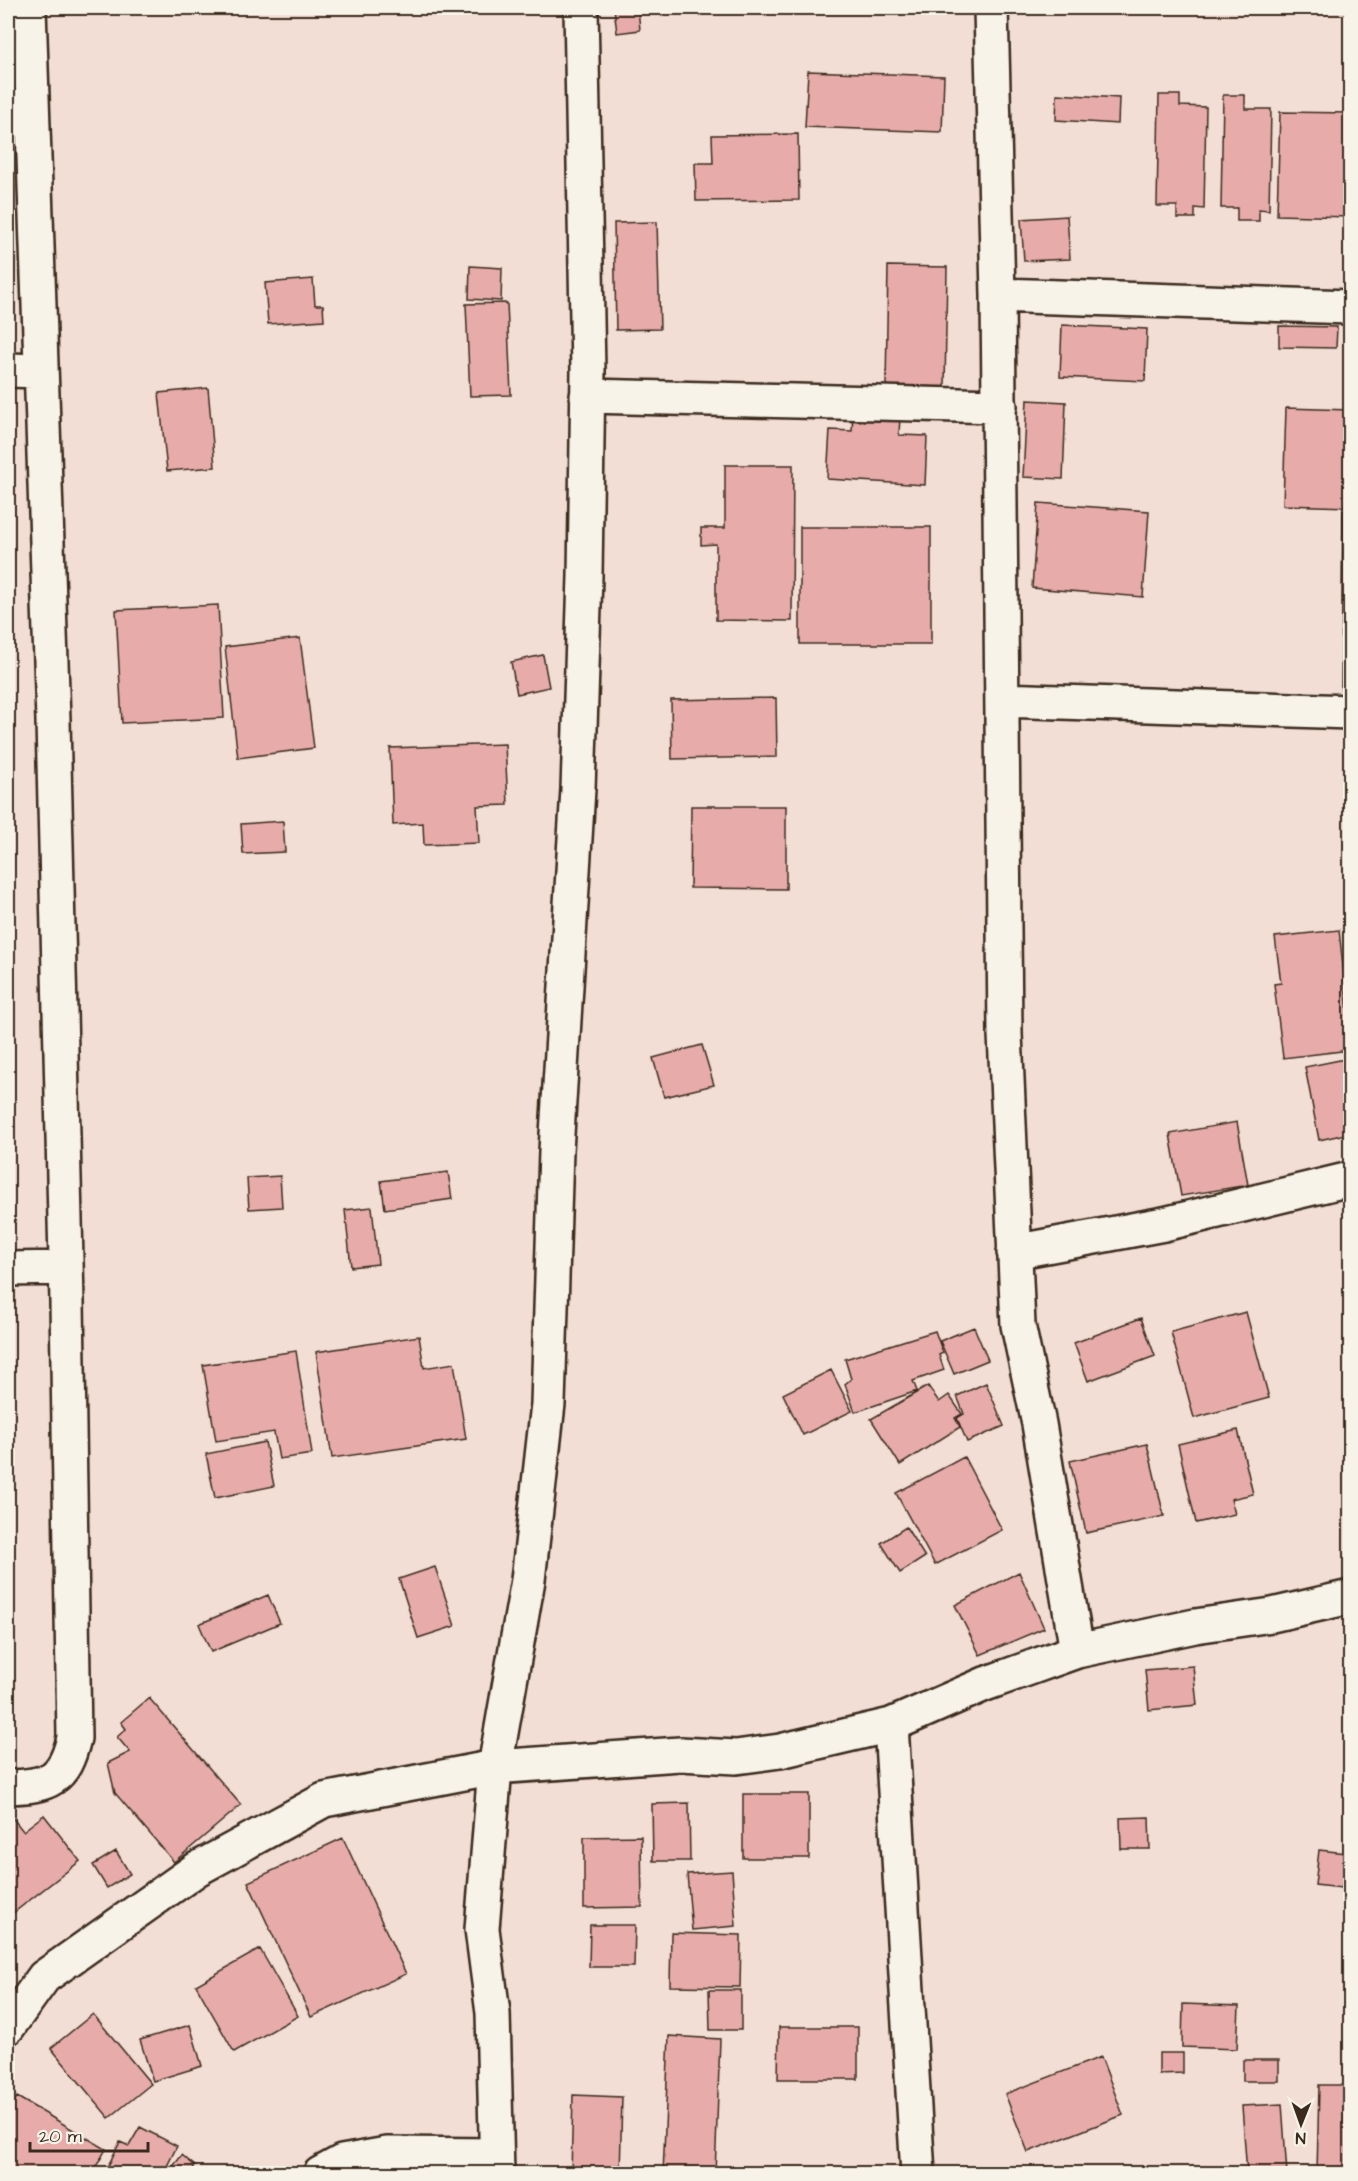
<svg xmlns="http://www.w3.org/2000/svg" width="1358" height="2181" viewBox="0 0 1358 2181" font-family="'Architects Daughter',sans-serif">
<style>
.building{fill:#e7acaa;stroke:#3b2a1e;stroke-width:1.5}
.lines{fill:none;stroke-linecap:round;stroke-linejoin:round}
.minor-casing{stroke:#3b2a1e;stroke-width:38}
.minor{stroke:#f7f3e8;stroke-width:33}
</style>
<rect width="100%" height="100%" fill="#f2ded5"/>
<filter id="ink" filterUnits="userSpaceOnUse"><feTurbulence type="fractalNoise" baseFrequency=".0167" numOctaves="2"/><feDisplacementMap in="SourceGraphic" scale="12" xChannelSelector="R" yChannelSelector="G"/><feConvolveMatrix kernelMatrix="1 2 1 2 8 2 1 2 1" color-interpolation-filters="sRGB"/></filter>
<g filter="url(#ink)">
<path class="building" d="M 614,8 L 638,8 L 640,30 L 617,33 Z
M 808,71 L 944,76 L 942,132 L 805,127 Z
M 1057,94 L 1119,98 L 1118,124 L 1056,120 Z
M 1159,95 L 1180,95 L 1180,106 L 1206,107 L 1204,209 L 1195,208 L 1195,218 L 1177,218 L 1177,206 L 1157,206 Z
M 1223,95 L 1245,95 L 1245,109 L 1271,109 L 1269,210 L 1259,209 L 1259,221 L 1237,221 L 1237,208 L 1221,208 Z
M 1280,112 L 1350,113 L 1350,217 L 1277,215 Z
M 798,134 L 799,200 L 696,201 L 695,163 L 713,163 L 712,135 Z
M 1067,216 L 1070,259 L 1024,261 L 1021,219 Z
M 657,222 L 660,329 L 616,330 L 614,223 Z
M 470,266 L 502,268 L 501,301 L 469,299 Z
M 888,266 L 947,267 L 945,387 L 886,386 Z
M 313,279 L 315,305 L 323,305 L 324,320 L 268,324 L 265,283 Z
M 507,303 L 511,395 L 470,396 L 466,304 Z
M 1062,325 L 1147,329 L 1145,381 L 1060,377 Z
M 1279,326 L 1337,327 L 1336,348 L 1279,347 Z
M 208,388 L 215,467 L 167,471 L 159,393 Z
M 1027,400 L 1066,402 L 1063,479 L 1023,477 Z
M 1286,408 L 1350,410 L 1350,507 L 1283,505 Z
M 853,413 L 900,416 L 899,435 L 927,436 L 925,485 L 827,479 L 830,430 L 852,431 Z
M 725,465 L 793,465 L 792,621 L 716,620 L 716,544 L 701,545 L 701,528 L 725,528 Z
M 1038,503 L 1149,511 L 1143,597 L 1032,588 Z
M 1343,511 L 1350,511 L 1350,689 L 1341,689 Z
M 800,527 L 931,527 L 931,644 L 800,644 Z
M 218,605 L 224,718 L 122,723 L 116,610 Z
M 300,638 L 314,748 L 238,758 L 225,647 Z
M 543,655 L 549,687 L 517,694 L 511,662 Z
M 776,698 L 777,757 L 672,759 L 671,700 Z
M 505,744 L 508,805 L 477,806 L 479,843 L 424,845 L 423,823 L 393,825 L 390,748 Z
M 691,806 L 786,806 L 786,889 L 690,888 Z
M 283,821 L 285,852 L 243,854 L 241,824 Z
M 1339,930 L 1350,1030 L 1350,1050 L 1283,1058 L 1274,984 L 1281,983 L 1275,937 Z
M 702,1045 L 714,1085 L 664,1097 L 653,1058 Z
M 1350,1058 L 1350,1133 L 1319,1140 L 1305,1067 Z
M 1237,1122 L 1248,1185 L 1181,1196 L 1170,1134 Z
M 448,1172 L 452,1199 L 385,1209 L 381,1181 Z
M 280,1176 L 282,1207 L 249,1209 L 247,1178 Z
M 372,1207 L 378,1264 L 351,1267 L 345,1210 Z
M 1246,1312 L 1269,1398 L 1194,1418 L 1171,1332 Z
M 1141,1318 L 1155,1356 L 1088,1381 L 1074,1343 Z
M 974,1327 L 988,1360 L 954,1374 L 940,1341 Z
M 935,1331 L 943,1353 L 939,1355 L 944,1370 L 913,1381 L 917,1391 L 855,1412 L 845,1384 L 851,1379 L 845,1359 Z
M 419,1336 L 424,1368 L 454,1363 L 466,1439 L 332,1458 L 316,1352 Z
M 296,1351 L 312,1454 L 279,1459 L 274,1432 L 216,1441 L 203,1365 Z
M 831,1370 L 852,1411 L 803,1435 L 783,1394 Z
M 986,1383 L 1004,1426 L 967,1442 L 957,1418 L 964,1414 L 957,1396 Z
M 928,1386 L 939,1402 L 949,1395 L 962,1414 L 955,1418 L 960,1427 L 900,1465 L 871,1419 Z
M 1238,1430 L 1253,1494 L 1231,1499 L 1235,1514 L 1196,1523 L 1178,1444 Z
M 265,1442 L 274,1486 L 215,1498 L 206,1454 Z
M 1147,1444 L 1164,1516 L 1086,1533 L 1070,1461 Z
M 964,1457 L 1002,1530 L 935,1565 L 896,1493 Z
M 906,1527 L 925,1557 L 900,1573 L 881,1543 Z
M 435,1567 L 455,1626 L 418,1638 L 399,1579 Z
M 1019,1572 L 1044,1628 L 980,1655 L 955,1605 Z
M 268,1595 L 280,1623 L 211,1652 L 199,1624 Z
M 1193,1666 L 1197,1705 L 1149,1710 L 1145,1670 Z
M 149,1698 L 241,1805 L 174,1862 L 115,1793 L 108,1763 L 130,1752 L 117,1737 L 126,1729 L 121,1722 Z
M 743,1794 L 809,1794 L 809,1858 L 743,1858 Z
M 689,1803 L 690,1861 L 653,1861 L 652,1804 Z
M 44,1815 L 80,1861 L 8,1917 L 8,1818 L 11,1816 L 23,1831 Z
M 1149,1817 L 1150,1849 L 1121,1849 L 1120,1818 Z
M 641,1836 L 642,1907 L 584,1908 L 584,1837 Z
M 343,1838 L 406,1974 L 311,2017 L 248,1882 Z
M 1319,1850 L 1346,1853 L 1342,1888 L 1315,1885 Z
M 116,1851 L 130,1874 L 107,1888 L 93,1865 Z
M 732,1871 L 736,1926 L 692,1930 L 687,1874 Z
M 590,1925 L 635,1925 L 634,1967 L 589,1967 Z
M 671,1933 L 741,1935 L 740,1987 L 670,1986 Z
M 260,1949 L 298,2016 L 234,2052 L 196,1985 Z
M 709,1990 L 741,1990 L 741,2030 L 710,2030 Z
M 1183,2004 L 1239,2006 L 1237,2049 L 1182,2047 Z
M 93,2014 L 151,2084 L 109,2118 L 51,2048 Z
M 190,2025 L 202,2066 L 153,2081 L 140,2040 Z
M 779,2027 L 858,2027 L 858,2079 L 778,2079 Z
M 669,2036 L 720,2039 L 715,2174 L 663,2174 Z
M 1159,2053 L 1183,2053 L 1183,2073 L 1159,2074 Z
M 1101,2057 L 1123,2115 L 1028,2152 L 1005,2094 Z
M 1243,2060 L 1279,2060 L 1279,2081 L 1243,2081 Z
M 1319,2085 L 1350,2085 L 1350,2174 L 1317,2174 Z
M 573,2095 L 622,2097 L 620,2174 L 571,2174 Z
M 17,2097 L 106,2149 L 92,2174 L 8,2174 L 8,2113 Z
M 1282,2104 L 1287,2174 L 1247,2174 L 1242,2106 Z
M 140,2127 L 177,2146 L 163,2174 L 104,2174 L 120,2142 L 129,2146 Z
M 182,2155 L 195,2166 L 189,2174 L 167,2174 Z"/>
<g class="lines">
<g class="minor-casing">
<path id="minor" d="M 991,8 L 998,295 L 1005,1034 L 1018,1325 L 1039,1424 L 1077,1651
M 998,295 L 1350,307
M 8,370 L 41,371
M 587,396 L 1000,406
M 1002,700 L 1350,712
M 1014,1252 L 1164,1224 L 1350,1179
M 8,1269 L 66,1268
M 891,1725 L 918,2174
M 8,1787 C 49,1786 64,1780 74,1738 L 67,1302 L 53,721 L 29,8
M 8,2027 L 44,1977 L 197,1869 L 324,1800 L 495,1767 L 680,1754 L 736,1757 L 780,1751 L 891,1725 L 985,1684 L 1077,1651 L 1195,1626 L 1272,1615 L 1350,1597
M 320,2174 L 342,2162 L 387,2154 L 496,2155
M 497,2174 L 493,2013 L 482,1929 L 495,1767 L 528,1580 L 548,1404 L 556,1151 L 578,789 L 585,576 L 588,371 L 581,8"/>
</g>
<use href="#minor" class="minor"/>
</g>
</g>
<rect width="1358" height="2181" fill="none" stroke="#f7f3e8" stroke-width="30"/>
<rect x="15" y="15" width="1328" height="2151" fill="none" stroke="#3b2a1e" stroke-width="2" filter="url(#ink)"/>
<g transform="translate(1301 2124) rotate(181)" stroke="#f7f3e8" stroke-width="4.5" paint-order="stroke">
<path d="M0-4.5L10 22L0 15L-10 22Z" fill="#3b2a1e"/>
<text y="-9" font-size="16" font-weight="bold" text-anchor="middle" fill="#3b2a1e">N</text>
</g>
<path d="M30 2142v9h118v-9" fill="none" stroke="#3b2a1e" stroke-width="3"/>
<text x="39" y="2142" font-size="18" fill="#3b2a1e" stroke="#f7f3e8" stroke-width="4.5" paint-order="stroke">20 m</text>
</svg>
